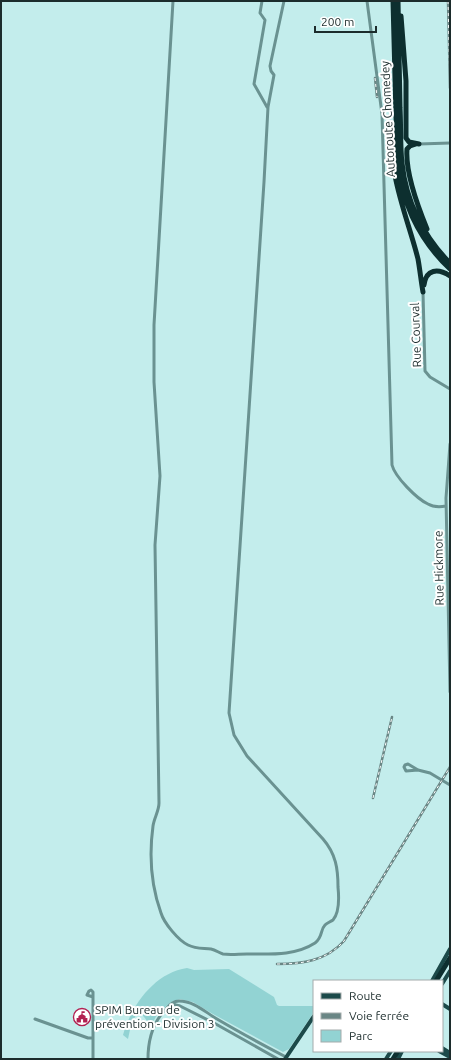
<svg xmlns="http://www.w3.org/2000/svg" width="451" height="1060" viewBox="0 0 451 1060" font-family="Ubuntu,sans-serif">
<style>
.green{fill:#92d3d3}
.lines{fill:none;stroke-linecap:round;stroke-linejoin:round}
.minor{stroke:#6a9291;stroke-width:3}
.major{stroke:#1c4a4a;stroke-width:4}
.highway{stroke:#0d2f2f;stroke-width:5}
.rail-casing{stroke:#6a8685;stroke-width:2.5}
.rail{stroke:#fff;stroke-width:1;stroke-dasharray:3;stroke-linecap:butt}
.labels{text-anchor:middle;stroke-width:4;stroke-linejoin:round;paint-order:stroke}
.street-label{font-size:12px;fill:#1c2c2c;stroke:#fff}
.poi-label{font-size:12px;fill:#1c2c2c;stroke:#fff;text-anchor:start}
</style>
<rect width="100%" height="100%" fill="#c3edec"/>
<path class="green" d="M 187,968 L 194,970 L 229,969 L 274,997 L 277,1005 L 279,1006 L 314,1006 L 314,1012 L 289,1049 L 283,1052 L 213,1014 L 193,1002 L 180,999 L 171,1002 L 159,1012 L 151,1025 C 146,1021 143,1014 138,1011 L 131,1025 L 128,1039 L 123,1035 C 131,1006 154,973 187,968 Z"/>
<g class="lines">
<path class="minor" d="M 173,1 L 154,325 L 154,382 L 160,476 L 155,545 L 159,803 C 159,811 154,818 153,826 C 149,855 151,885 161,913 C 164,923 178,940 188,945 C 196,949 203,948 211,949 C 216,950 219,953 223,954 C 230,955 239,954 247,954 C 270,954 295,956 315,943 C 323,937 320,930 325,925 C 327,923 330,922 333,920 C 340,912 339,897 338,887 C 338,869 336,854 323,839 L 247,756 L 234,735 L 229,713 L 264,182 L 268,107 L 274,75 L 271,71 L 270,66 L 284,1
M 262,1 L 260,13 L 265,20 L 254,84 L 267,107
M 367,1 L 382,114 L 392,465 C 395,477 417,499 428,504 C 433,507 440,507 446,506
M 419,144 L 450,143
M 423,292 L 425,371 L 430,377 L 450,389
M 450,444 L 446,498 L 450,692
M 418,770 L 406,771 L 404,767 L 405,765 L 408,764 L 418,770 L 430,773 L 450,785
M 93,997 L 87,995 L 89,991 L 91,990 L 93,992 L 93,1059
M 172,1004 L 180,1006 L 214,1023 L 278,1059
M 35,1019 L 88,1038 L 93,1038
M 148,1059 C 148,1040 152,1023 166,1009 C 169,1005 173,1001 179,1001 C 194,1001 205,1012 217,1019 C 239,1032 263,1045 286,1057"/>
<path class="major" d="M 432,981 L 450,949
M 442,984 L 450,971
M 442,1004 L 450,1009
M 442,1048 L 450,1053
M 439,1051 L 450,1057
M 285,1059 L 314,1016
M 386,1059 L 391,1051
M 398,1059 L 402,1051"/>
<path class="highway" d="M 393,1 L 397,154 C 399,198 418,239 450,269
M 398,1 C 399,37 399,72 400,108 C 401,126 400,145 402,163 C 406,201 423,236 450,263
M 401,16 L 406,81 L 406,138 L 409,142 L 419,144
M 394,125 C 386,172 407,215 418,259 C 420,270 421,281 423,292
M 416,144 L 410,146 L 407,149 C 405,173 418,207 427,229
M 424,285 C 426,269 438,268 450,276
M 436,981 L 450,958
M 393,1059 L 398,1051"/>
<g class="rail-casing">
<path id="rail" d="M 448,1 L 450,88
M 375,78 L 377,97
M 373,798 L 392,717
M 277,964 C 302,964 326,961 344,941 L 450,767"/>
</g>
<use href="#rail" class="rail"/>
</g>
<defs>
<g id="civic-ring" transform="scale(0.9)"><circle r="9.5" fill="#fff" stroke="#b12051" stroke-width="1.5"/><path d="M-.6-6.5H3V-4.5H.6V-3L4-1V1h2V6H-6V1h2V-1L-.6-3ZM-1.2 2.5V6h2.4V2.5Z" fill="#b12051"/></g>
</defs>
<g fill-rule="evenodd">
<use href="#civic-ring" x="82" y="1017"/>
</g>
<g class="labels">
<g class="street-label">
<text transform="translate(388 119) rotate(-93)" y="4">Autoroute Chomedey</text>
<text transform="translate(416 335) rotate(-92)" y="4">Rue Courval</text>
<text transform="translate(439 568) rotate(-91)" y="4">Rue Hickmore</text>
</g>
<g class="poi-label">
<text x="95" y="1014">SPIM Bureau de<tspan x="95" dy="14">prévention - Division 3</tspan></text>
</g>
</g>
<rect width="451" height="1060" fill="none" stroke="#1c2c2c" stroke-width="4"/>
<rect x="313" y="980" width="130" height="72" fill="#ffffff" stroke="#a4abab"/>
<rect x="321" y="993" width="20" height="6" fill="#1c4a4a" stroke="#a4abab"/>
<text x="349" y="1000" font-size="12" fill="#1c2c2c">Route</text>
<rect x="321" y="1013" width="20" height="6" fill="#6a8685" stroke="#a4abab"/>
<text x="349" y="1020" font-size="12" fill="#1c2c2c">Voie ferrée</text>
<rect x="321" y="1030" width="20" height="12" fill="#92d3d3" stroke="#a4abab"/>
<text x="349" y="1040" font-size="12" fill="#1c2c2c">Parc</text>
<path d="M315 26v6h61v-6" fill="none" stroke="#1c2c2c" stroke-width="2"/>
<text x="321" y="26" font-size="12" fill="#1c2c2c" stroke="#ffffff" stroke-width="3" paint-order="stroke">200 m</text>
</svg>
